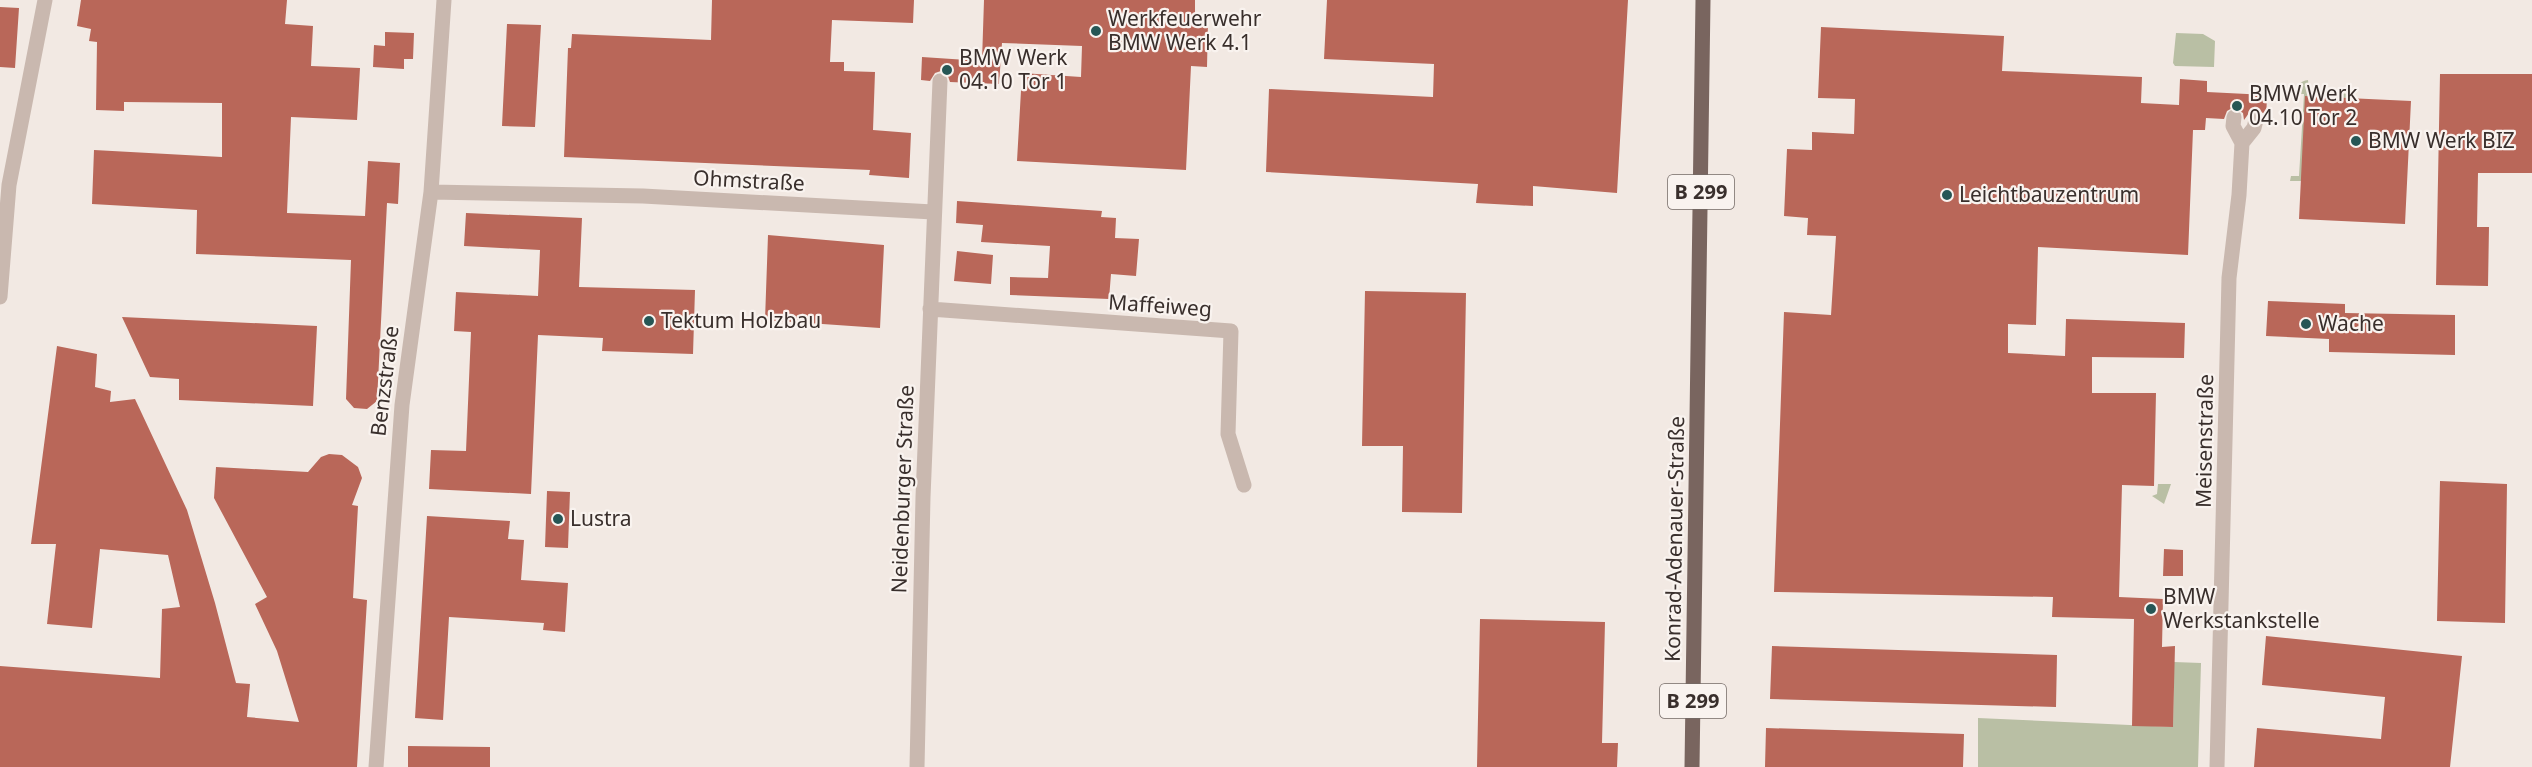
<svg xmlns="http://www.w3.org/2000/svg" width="2532" height="767" viewBox="0 0 2532 767" font-family="'Noto Sans',sans-serif">
<style>
.green{fill:#b9bfa4}
.building{fill:#b96759}
.lines{fill:none;stroke-linecap:round;stroke-linejoin:round}
.minor{stroke:#c9b8af;stroke-width:15}
.major{stroke:#79655f;stroke-width:15}
.poi-dot{fill:#265655;stroke:#f9f3ef;stroke-width:2}
.labels{text-anchor:middle;stroke-width:4.5;stroke-linejoin:round;paint-order:stroke}
.shield{fill:#f9f3ef;stroke:#736a66;stroke-width:1.5}
.shield-label{font-size:20px;font-weight:bold;fill:#392f2c}
.poi-label{font-size:21px;fill:#392f2c;stroke:#f9f3ef;text-anchor:start}
.street-label{font-size:21px;fill:#392f2c;stroke:#f9f3ef}
</style>
<rect width="100%" height="100%" fill="#f2e9e3"/>
<path class="green" d="M 2176,33 L 2203,34 L 2215,41 L 2214,67 L 2175,66 L 2173,63 Z
M 2308,80 L 2309,92 L 2354,94 L 2353,98 L 2301,181 L 2290,181 L 2291,176 L 2299,176 L 2304,94 L 2296,94 C 2296,86 2300,81 2308,80 Z
M 2158,484 L 2171,484 L 2164,504 L 2152,496 L 2157,494 Z
M 2174,662 L 2201,663 L 2198,767 L 1978,767 L 1978,718 L 2173,727 Z"/>
<path class="building" d="M 81,0 L 287,0 L 285,24 L 313,26 L 311,66 L 360,68 L 357,120 L 291,117 L 287,213 L 365,216 L 368,161 L 400,163 L 398,204 L 387,203 L 377,401 L 367,409 L 354,408 L 346,399 L 351,260 L 196,254 L 197,210 L 92,204 L 94,150 L 222,157 L 222,103 L 124,102 L 124,111 L 96,110 L 97,42 L 89,41 L 91,29 L 77,26 Z
M 712,0 L 914,0 L 913,23 L 832,20 L 830,62 L 844,62 L 844,71 L 875,72 L 873,130 L 911,133 L 909,178 L 869,175 L 870,170 L 564,157 L 568,48 L 571,48 L 572,34 L 711,40 Z
M 984,0 L 1195,0 L 1195,20 L 1208,21 L 1207,67 L 1191,66 L 1186,170 L 1017,161 L 1022,73 L 1081,77 L 1082,46 L 1002,43 L 999,84 L 950,82 L 948,76 L 941,71 L 935,73 L 930,81 L 921,80 L 922,57 L 982,61 Z
M 1327,0 L 1628,0 L 1617,193 L 1533,186 L 1533,206 L 1476,203 L 1478,184 L 1266,172 L 1269,89 L 1433,97 L 1434,64 L 1324,59 Z
M 0,7 L 19,8 L 15,68 L 0,67 Z
M 507,24 L 541,25 L 535,127 L 502,126 Z
M 1821,27 L 2004,36 L 2002,71 L 2142,77 L 2141,103 L 2179,105 L 2180,79 L 2207,81 L 2207,92 L 2267,95 L 2266,121 L 2263,113 L 2258,110 L 2249,113 L 2244,120 L 2243,113 L 2234,107 L 2227,111 L 2224,119 L 2206,118 L 2205,130 L 2193,130 L 2188,255 L 2038,247 L 2036,325 L 2008,324 L 2008,353 L 2065,356 L 2066,319 L 2185,323 L 2184,358 L 2092,357 L 2092,393 L 2156,393 L 2154,486 L 2122,485 L 2119,597 L 2163,599 L 2162,647 L 2175,646 L 2173,727 L 2132,726 L 2134,619 L 2052,617 L 2053,597 L 1774,592 L 1784,312 L 1831,315 L 1836,236 L 1807,235 L 1808,218 L 1784,216 L 1787,149 L 1812,150 L 1812,132 L 1854,134 L 1855,99 L 1818,98 Z
M 385,32 L 414,33 L 413,59 L 404,59 L 404,69 L 373,67 L 374,45 L 385,46 Z
M 2440,74 L 2532,74 L 2532,173 L 2478,173 L 2477,227 L 2489,227 L 2488,286 L 2436,285 Z
M 2305,96 L 2411,101 L 2405,224 L 2299,219 Z
M 957,201 L 1102,211 L 1101,217 L 1116,218 L 1115,238 L 1139,239 L 1136,276 L 1111,274 L 1109,299 L 1010,295 L 1010,277 L 1048,278 L 1050,246 L 981,242 L 983,225 L 956,223 Z
M 466,213 L 582,218 L 579,287 L 695,290 L 693,354 L 602,351 L 603,338 L 538,335 L 531,494 L 429,489 L 431,450 L 466,451 L 471,332 L 454,331 L 456,292 L 538,296 L 540,250 L 464,246 Z
M 768,235 L 884,245 L 880,328 L 765,320 Z
M 957,251 L 993,255 L 991,284 L 954,281 Z
M 1365,291 L 1466,293 L 1462,513 L 1402,512 L 1403,446 L 1362,446 Z
M 2268,301 L 2345,304 L 2345,313 L 2455,315 L 2455,355 L 2329,352 L 2329,339 L 2266,336 Z
M 122,317 L 317,326 L 313,406 L 179,400 L 179,379 L 150,377 Z
M 57,346 L 97,354 L 95,387 L 111,391 L 110,402 L 135,399 L 187,510 L 215,603 L 236,683 L 250,684 L 247,717 L 299,722 L 277,651 L 255,604 L 267,597 L 214,498 L 216,467 L 308,472 L 321,457 L 329,454 L 342,455 L 358,467 L 362,478 L 352,505 L 358,506 L 353,598 L 367,600 L 357,767 L 0,767 L 0,666 L 160,678 L 162,609 L 180,607 L 168,555 L 100,549 L 92,628 L 47,624 L 56,544 L 31,544 Z
M 2440,481 L 2507,484 L 2505,623 L 2437,621 Z
M 547,491 L 570,492 L 568,548 L 545,547 Z
M 427,516 L 510,521 L 508,539 L 524,540 L 521,580 L 568,583 L 565,632 L 543,630 L 544,623 L 449,617 L 443,720 L 415,718 Z
M 2164,549 L 2183,550 L 2183,576 L 2163,576 Z
M 1480,619 L 1605,622 L 1602,743 L 1618,743 L 1617,767 L 1477,767 Z
M 2266,636 L 2462,656 L 2450,767 L 2254,767 L 2257,728 L 2381,739 L 2385,697 L 2262,685 Z
M 1772,646 L 2057,655 L 2056,707 L 1770,699 Z
M 1766,728 L 1964,734 L 1963,767 L 1765,767 Z
M 408,746 L 490,747 L 490,767 L 408,767 Z"/>
<g class="lines">
<path class="minor" d="M 2234,117 L 2233,126 L 2242,143
M 431,192 L 643,196 L 933,212
M 0,297 L 9,185 L 45,0
M 930,309 L 1231,331 L 1228,434 L 1244,485
M 376,767 L 402,405 L 431,192 L 444,0
M 917,767 L 923,497 L 940,81
M 2217,767 L 2229,278 L 2239,195 L 2242,143 L 2254,128 L 2256,120"/>
<path class="major" d="M 1692,767 L 1703,0"/>
</g>
<g class="poi-dot">
<circle cx="1096" cy="31" r="6"/>
<circle cx="947" cy="70" r="6"/>
<circle cx="2237" cy="106" r="6"/>
<circle cx="2356" cy="141" r="6"/>
<circle cx="1947" cy="195" r="6"/>
<circle cx="649" cy="321" r="6"/>
<circle cx="2306" cy="324" r="6"/>
<circle cx="558" cy="519" r="6"/>
<circle cx="2151" cy="609" r="6"/>
</g>
<g class="labels">
<g class="shield">
<rect x="1668" y="175" width="66" height="34" rx="4.5"/>
<rect x="1660" y="684" width="66" height="34" rx="4.5"/>
</g>
<g class="shield-label">
<text x="1701" y="199">B 299</text>
<text x="1693" y="708">B 299</text>
</g>
<g class="poi-label">
<text x="1108" y="26">Werkfeuerwehr<tspan x="1108" dy="24">BMW Werk 4.1</tspan></text>
<text x="959" y="65">BMW Werk<tspan x="959" dy="24">04.10 Tor 1</tspan></text>
<text x="2249" y="101">BMW Werk<tspan x="2249" dy="24">04.10 Tor 2</tspan></text>
<text x="2368" y="148">BMW Werk BIZ</text>
<text x="1959" y="202">Leichtbauzentrum</text>
<text x="661" y="328">Tektum Holzbau</text>
<text x="2318" y="331">Wache</text>
<text x="570" y="526">Lustra</text>
<text x="2163" y="604">BMW<tspan x="2163" dy="24">Werkstankstelle</tspan></text>
</g>
<g class="street-label">
<text transform="translate(749 181) rotate(3)" y="7">Ohmstraße</text>
<text transform="translate(1160 306) rotate(4)" y="7">Maffeiweg</text>
<text transform="translate(385 381) rotate(-83)" y="7">Benzstraße</text>
<text transform="translate(2205 441) rotate(-89)" y="7">Meisenstraße</text>
<text transform="translate(903 489) rotate(-88)" y="7">Neidenburger Straße</text>
<text transform="translate(1675 539) rotate(-89)" y="7">Konrad-Adenauer-Straße</text>
</g>
</g>
</svg>
